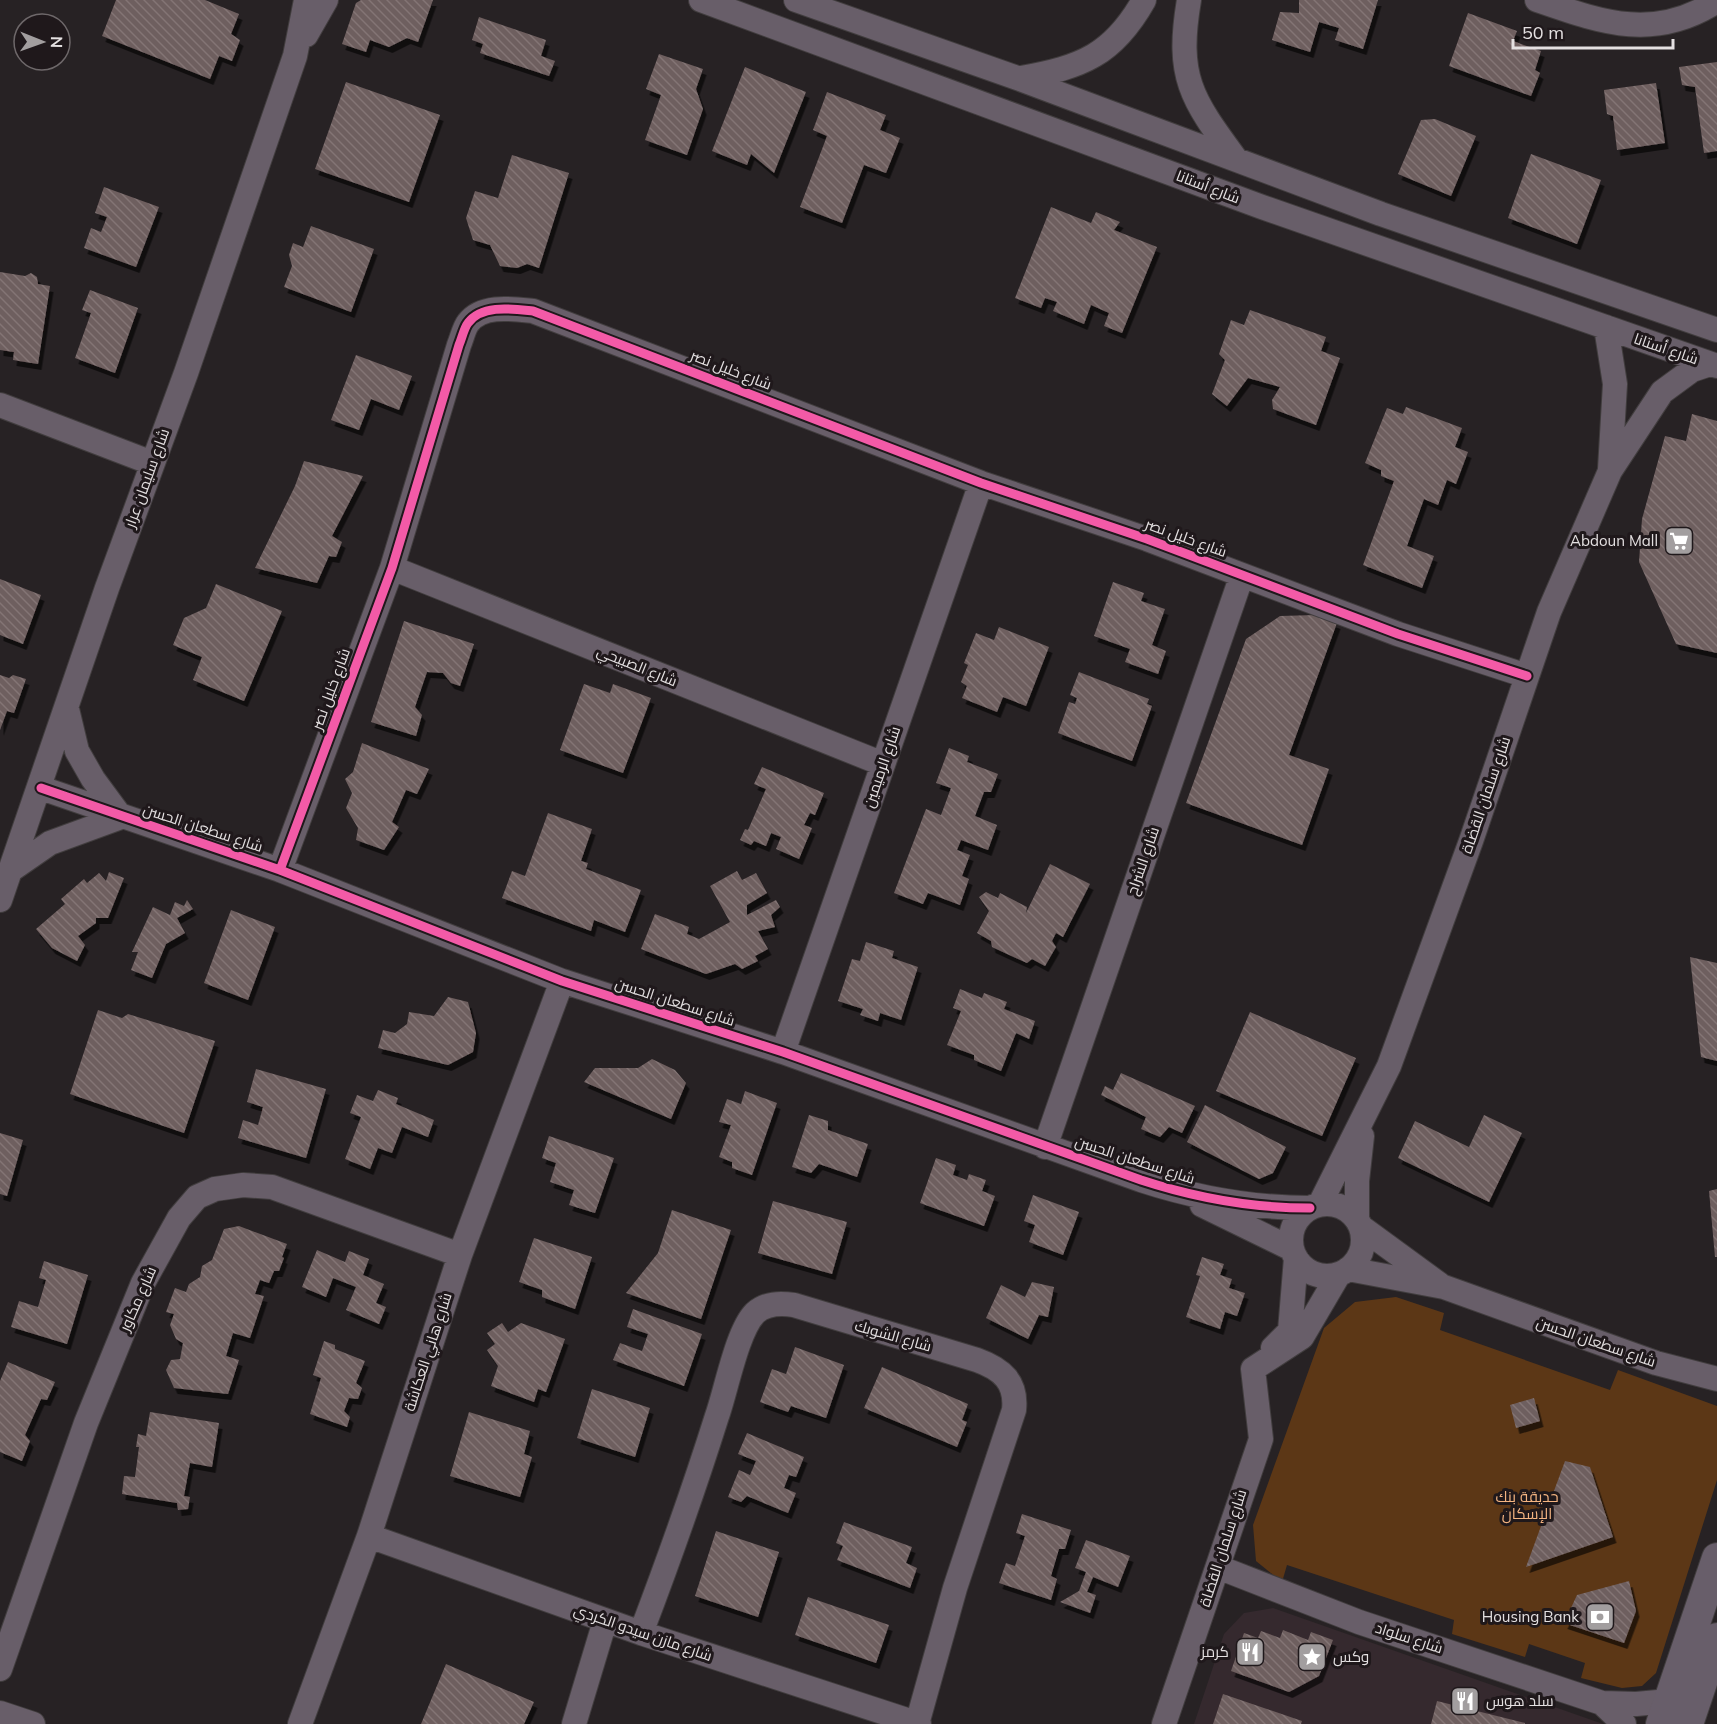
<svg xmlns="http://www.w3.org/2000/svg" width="1717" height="1724" viewBox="0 0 1717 1724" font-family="Mulish,Cairo,sans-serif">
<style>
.built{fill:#35292e}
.park{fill:#5c3716}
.building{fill:url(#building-back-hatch);filter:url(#shadow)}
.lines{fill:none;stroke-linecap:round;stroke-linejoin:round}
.minor-casing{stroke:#413d3e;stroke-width:26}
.major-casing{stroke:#413d3e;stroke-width:32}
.minor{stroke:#685e69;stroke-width:24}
.major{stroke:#685e6a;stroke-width:30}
.cycleway-casing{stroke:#1f181b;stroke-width:13}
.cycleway{stroke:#f35aa7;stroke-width:9}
.labels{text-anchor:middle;stroke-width:6;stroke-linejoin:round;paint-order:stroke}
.street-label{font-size:15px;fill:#e4e0e1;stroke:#1f181b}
.poi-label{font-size:15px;fill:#e4e0e1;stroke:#1f181b;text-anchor:end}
.park-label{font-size:15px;fill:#f4b481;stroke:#1f181b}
</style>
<defs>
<pattern id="building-back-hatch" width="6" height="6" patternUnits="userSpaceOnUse" patternTransform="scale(1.5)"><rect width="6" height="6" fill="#6e5e5e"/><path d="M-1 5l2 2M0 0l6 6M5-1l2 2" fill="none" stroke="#837575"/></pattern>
<filter id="shadow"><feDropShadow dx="3.5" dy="6" stdDeviation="0" flood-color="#0009"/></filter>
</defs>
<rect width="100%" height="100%" fill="#272224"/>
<path class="built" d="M 1273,1608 L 1603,1724 L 1194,1724 L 1224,1634 L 1244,1613 Z"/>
<path class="park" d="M 1396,1297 L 1444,1313 L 1440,1330 L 1610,1390 L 1618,1370 L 1717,1406 L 1717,1480 L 1656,1673 L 1642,1686 L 1622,1688 L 1581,1678 L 1585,1663 L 1529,1644 L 1525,1657 L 1452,1634 L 1454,1620 L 1287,1565 L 1282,1582 L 1256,1561 L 1253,1525 L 1324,1328 L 1355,1302 Z"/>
<path class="building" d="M 116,0 L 205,0 L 239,14 L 231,34 L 240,40 L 232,61 L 219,56 L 210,79 L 102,36 Z
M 361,0 L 433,0 L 418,42 L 407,38 L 389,47 L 370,40 L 366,52 L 342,44 L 356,3 Z
M 1299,0 L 1378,0 L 1363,49 L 1335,40 L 1339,28 L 1319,22 L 1310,52 L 1272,40 L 1280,12 L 1299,13 Z
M 1468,13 L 1517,31 L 1513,41 L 1541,51 L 1535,70 L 1540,73 L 1531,96 L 1449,66 Z
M 479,17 L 546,40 L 541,56 L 555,61 L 549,76 L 480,53 L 483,44 L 472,40 Z
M 659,54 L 703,69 L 696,89 L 703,109 L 687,155 L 645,140 L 661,95 L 646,89 Z
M 1717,62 L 1717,151 L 1704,153 L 1695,87 L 1682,85 L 1679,67 Z
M 745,67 L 806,92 L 774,173 L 751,154 L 747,165 L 712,151 Z
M 346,82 L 440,115 L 409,202 L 315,169 Z
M 1656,83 L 1665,143 L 1617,150 L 1613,116 L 1607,114 L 1604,90 Z
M 827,92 L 886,115 L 880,130 L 900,138 L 886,173 L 864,165 L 842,223 L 800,207 L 827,136 L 813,130 Z
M 1435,119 L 1476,136 L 1451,196 L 1398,174 L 1421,120 Z
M 1531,154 L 1601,180 L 1577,244 L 1508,218 Z
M 512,155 L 569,173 L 539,268 L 527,264 L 517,268 L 500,266 L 490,245 L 473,240 L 466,218 L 475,191 L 498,198 Z
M 104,187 L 159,207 L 136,267 L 84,248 L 91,228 L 101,232 L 107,217 L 95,213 Z
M 1051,207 L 1091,223 L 1096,212 L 1120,222 L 1114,230 L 1157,247 L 1122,333 L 1104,326 L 1109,313 L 1091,305 L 1084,324 L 1053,311 L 1057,302 L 1045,298 L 1041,308 L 1015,298 Z
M 311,226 L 374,249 L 351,312 L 284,287 L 292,266 L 289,255 L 293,243 L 303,247 Z
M 0,272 L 25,276 L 31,273 L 37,277 L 38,284 L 50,286 L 38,364 L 13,360 L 14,352 L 0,350 Z
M 90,290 L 138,308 L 115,373 L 75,358 L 91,313 L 82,310 Z
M 1250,310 L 1326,337 L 1321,351 L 1340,358 L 1316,425 L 1273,409 L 1272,400 L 1280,387 L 1248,378 L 1227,406 L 1212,394 L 1225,360 L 1219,354 L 1231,320 L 1244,325 Z
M 356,355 L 412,376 L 399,410 L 371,399 L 359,430 L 331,420 Z
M 1406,407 L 1462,428 L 1455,447 L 1468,452 L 1456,484 L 1447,480 L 1438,505 L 1424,499 L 1407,546 L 1434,556 L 1422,588 L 1363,565 L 1394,481 L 1381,476 L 1381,470 L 1365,463 L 1387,408 L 1403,414 Z
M 1692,414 L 1717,421 L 1717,653 L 1676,644 L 1639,562 L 1642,519 L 1665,436 L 1686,441 Z
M 304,461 L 363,476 L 332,536 L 342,542 L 336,557 L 329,556 L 317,583 L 255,568 L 295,486 Z
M 0,579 L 41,595 L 23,644 L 0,635 Z
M 1113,582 L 1144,593 L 1141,601 L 1165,609 L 1152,645 L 1166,651 L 1158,674 L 1125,662 L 1130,649 L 1094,636 Z
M 216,584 L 282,611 L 244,701 L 193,680 L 202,657 L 173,645 L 184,618 L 206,608 Z
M 1315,615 L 1337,623 L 1289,755 L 1329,769 L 1302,845 L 1186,803 L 1246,639 L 1280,616 Z
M 404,621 L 474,644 L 460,686 L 451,683 L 443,673 L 427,672 L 415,707 L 422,715 L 416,736 L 371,722 Z
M 999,627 L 1049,647 L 1026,706 L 1003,697 L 997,712 L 962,698 L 967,686 L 961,682 L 968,665 L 964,663 L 976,633 L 994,640 Z
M 1079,672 L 1149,699 L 1147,704 L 1152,706 L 1132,761 L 1058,733 L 1069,702 L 1075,704 L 1077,698 L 1070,695 Z
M 0,675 L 9,678 L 13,675 L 26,679 L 14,713 L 7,711 L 0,730 Z
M 584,684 L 610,693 L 613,684 L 651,698 L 623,773 L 560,750 Z
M 362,743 L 429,769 L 417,794 L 406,790 L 392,822 L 399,827 L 384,850 L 356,840 L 358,828 L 346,808 L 352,793 L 345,779 L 353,772 Z
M 949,748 L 969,756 L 967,762 L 998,774 L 991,792 L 984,792 L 975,816 L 997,825 L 988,850 L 961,840 L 957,850 L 970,855 L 962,876 L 969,879 L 960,905 L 928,893 L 923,904 L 894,893 L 926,809 L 941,815 L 951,788 L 936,783 Z
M 762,767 L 824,793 L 815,815 L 810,813 L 804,825 L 812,828 L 799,859 L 776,849 L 781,837 L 771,833 L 766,846 L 754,841 L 751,845 L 740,840 L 745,829 L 748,830 L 766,789 L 754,784 Z
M 548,813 L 592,829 L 581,861 L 588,863 L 586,869 L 641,890 L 625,932 L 594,920 L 591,931 L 502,898 L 512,871 L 525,876 Z
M 1050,864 L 1090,884 L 1063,937 L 1056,933 L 1052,941 L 1056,947 L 1045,966 L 1032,959 L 1027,963 L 992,947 L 991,941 L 977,933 L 989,911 L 979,897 L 986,892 L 998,898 L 1000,893 L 1027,907 L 1026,913 Z
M 737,871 L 742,880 L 756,873 L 767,893 L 747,905 L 747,915 L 776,900 L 780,907 L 771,915 L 775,927 L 758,931 L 768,949 L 755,956 L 758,961 L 742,969 L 735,964 L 706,974 L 641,949 L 655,914 L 689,927 L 687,934 L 699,939 L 730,922 L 710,886 Z
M 109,872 L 124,878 L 108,918 L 96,918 L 96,923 L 78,936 L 85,945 L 77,961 L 52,948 L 36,929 L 65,904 L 61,899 L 84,879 L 87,883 L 99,873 L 106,881 Z
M 187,900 L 193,909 L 177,918 L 185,933 L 166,944 L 152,978 L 131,970 L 138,952 L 132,952 L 153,907 L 170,915 L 175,902 L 184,906 Z
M 231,910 L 275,927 L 248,1000 L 204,983 Z
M 866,942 L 894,951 L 892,958 L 918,967 L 901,1020 L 880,1013 L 878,1021 L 860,1015 L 863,1009 L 838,1001 L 852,959 L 860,961 Z
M 1690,957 L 1717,963 L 1717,1061 L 1701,1057 Z
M 960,989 L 982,998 L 984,993 L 1007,1002 L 1004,1009 L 1035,1021 L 1029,1039 L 1016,1033 L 1001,1071 L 974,1060 L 974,1055 L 947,1045 L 961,1011 L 953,1008 Z
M 448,997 L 468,1002 L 476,1033 L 473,1052 L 448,1065 L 378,1048 L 383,1030 L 395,1033 L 407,1024 L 409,1012 L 434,1016 Z
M 98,1010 L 122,1018 L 128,1014 L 215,1041 L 184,1133 L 70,1094 Z
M 1250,1012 L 1356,1058 L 1322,1136 L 1216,1091 Z
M 652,1059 L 675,1070 L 686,1083 L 671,1119 L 584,1082 L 595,1068 L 638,1068 Z
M 256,1069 L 326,1089 L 306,1158 L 238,1138 L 243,1120 L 258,1125 L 263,1107 L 247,1102 Z
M 1121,1073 L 1195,1106 L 1182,1133 L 1169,1127 L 1160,1137 L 1141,1129 L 1146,1117 L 1101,1095 L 1105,1086 L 1113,1090 Z
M 378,1090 L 398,1098 L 396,1104 L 434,1120 L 428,1137 L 402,1127 L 392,1153 L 378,1148 L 370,1169 L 345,1159 L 361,1117 L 350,1113 L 357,1095 L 373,1101 Z
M 745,1091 L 777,1103 L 752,1175 L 732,1168 L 732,1162 L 719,1157 L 731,1125 L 719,1122 L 727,1099 L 741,1104 Z
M 1205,1105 L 1286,1147 L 1273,1173 L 1259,1179 L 1187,1142 Z
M 809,1115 L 828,1121 L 828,1130 L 868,1144 L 857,1177 L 819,1164 L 811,1173 L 792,1167 Z
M 1484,1115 L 1522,1133 L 1489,1202 L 1398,1158 L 1415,1121 L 1469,1147 Z
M 0,1133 L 23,1140 L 7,1196 L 0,1194 Z
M 549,1136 L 614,1158 L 595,1213 L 569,1205 L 574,1190 L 550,1182 L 556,1163 L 542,1158 Z
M 936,1158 L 956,1165 L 953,1175 L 967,1180 L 969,1174 L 986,1180 L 982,1191 L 995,1196 L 984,1226 L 920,1203 Z
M 1717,1189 L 1717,1257 L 1715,1257 L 1709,1191 Z
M 1033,1195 L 1079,1212 L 1063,1255 L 1029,1242 L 1035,1225 L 1024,1221 Z
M 773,1201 L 847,1222 L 832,1274 L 758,1253 Z
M 672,1210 L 731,1230 L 701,1319 L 626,1293 L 658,1253 Z
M 239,1226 L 287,1244 L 282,1257 L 284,1258 L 279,1271 L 274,1271 L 269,1283 L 260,1280 L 255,1294 L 264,1296 L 250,1338 L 233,1333 L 226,1356 L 239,1360 L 228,1394 L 174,1388 L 166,1370 L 171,1360 L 180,1359 L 183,1343 L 176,1339 L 170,1325 L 174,1314 L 166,1312 L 175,1288 L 186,1292 L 189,1284 L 200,1277 L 202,1266 L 212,1260 L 224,1229 Z
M 534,1238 L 592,1257 L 575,1309 L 542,1297 L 542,1290 L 519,1282 Z
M 317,1250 L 345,1262 L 349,1251 L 369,1259 L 363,1275 L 384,1284 L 376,1303 L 386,1307 L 379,1324 L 346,1310 L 356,1287 L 333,1278 L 326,1297 L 302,1287 Z
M 1202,1257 L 1224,1264 L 1220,1275 L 1232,1279 L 1229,1288 L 1245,1293 L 1237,1316 L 1225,1312 L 1220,1329 L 1186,1317 L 1200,1276 L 1196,1275 Z
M 44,1261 L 88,1275 L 67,1344 L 11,1327 L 19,1301 L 38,1307 L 46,1280 L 39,1278 Z
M 1032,1282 L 1054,1287 L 1048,1317 L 1039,1315 L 1028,1339 L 986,1318 L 1001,1285 L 1025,1297 Z
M 633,1309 L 702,1334 L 684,1386 L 613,1360 L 620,1343 L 642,1351 L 648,1334 L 627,1327 Z
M 502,1323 L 508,1332 L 521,1323 L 565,1339 L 546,1392 L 538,1389 L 534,1402 L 491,1386 L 498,1366 L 487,1350 L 495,1344 L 487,1333 Z
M 324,1341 L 335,1345 L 335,1349 L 365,1361 L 356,1383 L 362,1388 L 358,1399 L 349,1398 L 344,1411 L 350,1417 L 347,1427 L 310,1414 L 321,1378 L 313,1375 Z
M 795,1347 L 844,1365 L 826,1418 L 791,1406 L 788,1412 L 760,1402 L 772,1369 L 786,1374 Z
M 8,1362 L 55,1382 L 47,1400 L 41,1399 L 25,1435 L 30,1441 L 22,1461 L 0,1452 L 0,1381 Z
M 882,1367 L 968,1404 L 962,1420 L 967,1422 L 957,1447 L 864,1408 Z
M 592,1389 L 650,1408 L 635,1457 L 577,1438 Z
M 1534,1398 L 1540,1421 L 1516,1428 L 1510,1405 Z
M 150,1412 L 219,1423 L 212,1467 L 190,1463 L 184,1496 L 190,1497 L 188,1509 L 178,1510 L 177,1503 L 122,1494 L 124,1476 L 135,1477 L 139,1447 L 136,1447 L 138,1434 L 146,1436 Z
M 469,1412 L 530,1431 L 524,1454 L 532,1457 L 520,1497 L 450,1476 Z
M 747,1433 L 804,1457 L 796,1477 L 789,1475 L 784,1488 L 796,1493 L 788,1513 L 747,1496 L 741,1502 L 728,1497 L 739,1470 L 750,1475 L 756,1461 L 738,1454 Z
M 1565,1461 L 1590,1467 L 1613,1537 L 1526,1567 Z
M 1022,1514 L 1071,1530 L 1065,1549 L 1059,1549 L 1051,1576 L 1057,1579 L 1051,1600 L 999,1583 L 1006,1563 L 1015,1566 L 1025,1536 L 1016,1533 Z
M 844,1522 L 912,1547 L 906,1563 L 917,1568 L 910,1588 L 837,1560 L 843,1546 L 836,1543 Z
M 716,1531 L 779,1552 L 758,1617 L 695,1596 Z
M 1086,1540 L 1130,1556 L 1118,1587 L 1093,1577 L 1087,1592 L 1096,1595 L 1090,1613 L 1060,1602 L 1079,1591 L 1086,1572 L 1075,1568 Z
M 1629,1581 L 1636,1611 L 1624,1643 L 1564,1623 L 1577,1595 Z
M 808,1597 L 889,1625 L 876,1663 L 795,1635 Z
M 1283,1630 L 1308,1640 L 1311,1632 L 1333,1640 L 1319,1676 L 1289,1692 L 1231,1671 L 1244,1633 L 1258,1638 L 1261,1631 L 1280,1638 Z
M 446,1664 L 534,1702 L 524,1724 L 421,1724 Z
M 1223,1694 L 1302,1721 L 1301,1724 L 1213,1724 Z
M 1437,1701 L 1525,1723 L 1525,1724 L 1431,1724 Z"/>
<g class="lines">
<g class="minor-casing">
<path id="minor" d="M 701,0 L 1262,207 L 1717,366
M 796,0 L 1020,79 L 1381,214 L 1717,330
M 1189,0 C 1176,77 1191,98 1235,158
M 1537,0 C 1601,22 1654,42 1717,1
M 306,35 L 326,0
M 1021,78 C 1082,67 1113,55 1144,0
M 1606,327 L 1615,384 L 1610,469
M 0,405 L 152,463
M 392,568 L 883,764
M 41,788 L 280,870 L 562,981 L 783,1052 L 1141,1180 C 1196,1198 1252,1208 1310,1208
M 11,870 L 50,843 L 121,817 L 93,779 L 77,751 L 67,709
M 280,870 L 392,568 L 459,345 C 462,338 464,328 468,323 C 482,304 513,309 533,311 L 981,483 L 1147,539 L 1398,634 L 1527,676
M 0,900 L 107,588 L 186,373 L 295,56 L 306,0
M 783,1052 L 981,483
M 1045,1147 L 1242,575
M 1320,1204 L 1389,1066 L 1471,841 L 1549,612 L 1610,471 L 1662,392 L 1692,370 L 1710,364
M1291 1240a36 36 0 1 1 72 0a36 36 0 1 1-72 0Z
M 1202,1205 L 1292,1249
M 1357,1220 L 1357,1181 L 1362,1136
M 1361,1227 L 1439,1284
M 1348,1269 L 1444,1287 L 1656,1363 L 1717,1379
M 1273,1348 L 1290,1331 L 1296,1258
M 1253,1369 L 1302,1337 L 1339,1274
M 369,1536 L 641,1633 L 919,1724
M 1218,1567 L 1359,1622 L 1602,1703 L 1636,1704 L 1669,1701
M 641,1633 C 668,1562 694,1489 717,1416 C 726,1391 737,1331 755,1313 C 766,1303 780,1303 794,1305 L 977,1360 C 1002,1369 1017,1382 1014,1410 L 955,1588 L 917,1724
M 0,1669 L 86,1423 L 143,1283 L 179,1218 L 197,1197 L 215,1189 L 243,1185 L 272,1187 L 460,1255
M 1602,1703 L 1624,1724
M 0,1713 L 33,1724
M 300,1724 L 369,1536 L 460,1255 L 562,981
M 574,1724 L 605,1621
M 1164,1724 L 1261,1439 L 1253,1369"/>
</g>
<g class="major-casing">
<path id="major" d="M 1661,1724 L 1717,1558
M 1688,1724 L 1717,1638"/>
</g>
<use href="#minor" class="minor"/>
<use href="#major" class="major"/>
<g class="cycleway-casing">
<path id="cycleway" d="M 41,788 L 280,870 L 562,981 L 783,1052 L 1141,1180 C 1196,1198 1252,1208 1310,1208
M 280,870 L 392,568 L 459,345 C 462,338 464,328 468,323 C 482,304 513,309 533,311 L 981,483 L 1147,539 L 1398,634 L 1527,676"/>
</g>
<use href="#cycleway" class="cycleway"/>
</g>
<defs>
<g id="supermarket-square" transform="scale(1.5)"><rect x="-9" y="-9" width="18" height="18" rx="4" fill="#a29e9f" stroke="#1f181b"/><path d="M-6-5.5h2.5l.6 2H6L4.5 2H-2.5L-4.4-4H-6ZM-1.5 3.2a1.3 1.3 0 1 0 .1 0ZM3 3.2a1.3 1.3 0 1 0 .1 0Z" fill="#fff"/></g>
<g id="bank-square" transform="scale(1.5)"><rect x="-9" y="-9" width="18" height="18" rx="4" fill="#a29e9f" stroke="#1f181b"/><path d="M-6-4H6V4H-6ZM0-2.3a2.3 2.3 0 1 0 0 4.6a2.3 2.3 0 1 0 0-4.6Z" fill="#fff"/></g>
<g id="restaurant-square" transform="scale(1.5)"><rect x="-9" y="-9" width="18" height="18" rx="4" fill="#a29e9f" stroke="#1f181b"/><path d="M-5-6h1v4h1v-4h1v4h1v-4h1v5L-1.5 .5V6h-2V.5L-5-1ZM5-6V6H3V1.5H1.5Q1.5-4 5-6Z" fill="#fff"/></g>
<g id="sight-square" transform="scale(1.5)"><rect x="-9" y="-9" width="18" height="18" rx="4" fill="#a29e9f" stroke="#1f181b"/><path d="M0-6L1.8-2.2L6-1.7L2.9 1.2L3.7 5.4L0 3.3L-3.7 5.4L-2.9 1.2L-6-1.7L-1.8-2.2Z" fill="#fff"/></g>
</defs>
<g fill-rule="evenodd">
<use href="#supermarket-square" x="1679" y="541"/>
<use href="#bank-square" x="1600" y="1617"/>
<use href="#restaurant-square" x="1250" y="1652"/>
<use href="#sight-square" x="1312" y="1657"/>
<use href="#restaurant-square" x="1465" y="1701"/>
</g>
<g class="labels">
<g class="street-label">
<text transform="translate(1208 187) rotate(21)" y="5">شارع أستانا</text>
<text transform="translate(1666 349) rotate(19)" y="5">شارع أستانا</text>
<text transform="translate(731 370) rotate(21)" y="5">شارع خليل نصر</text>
<text transform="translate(147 478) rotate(-70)" y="5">شارع سليمان عرار</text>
<text transform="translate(1186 538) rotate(20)" y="5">شارع خليل نصر</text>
<text transform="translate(637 666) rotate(22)" y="5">شارع الصبيحي</text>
<text transform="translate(331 689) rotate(-70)" y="5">شارع خليل نصر</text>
<text transform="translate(882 767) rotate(-71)" y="5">شارع الرميمين</text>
<text transform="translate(1486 795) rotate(-71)" y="5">شارع سلمان القضاة</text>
<text transform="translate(203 828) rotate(18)" y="5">شارع سطعان الحسن</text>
<text transform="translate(1143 861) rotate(-71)" y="5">شارع الشراح</text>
<text transform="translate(675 1002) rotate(18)" y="5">شارع سطعان الحسن</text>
<text transform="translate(1135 1160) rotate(18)" y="5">شارع سطعان الحسن</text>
<text transform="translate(138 1299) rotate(-66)" y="5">شارع مكاور</text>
<text transform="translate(893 1336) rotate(16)" y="5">شارع الشوبك</text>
<text transform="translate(1596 1342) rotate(19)" y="5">شارع سطعان الحسن</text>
<text transform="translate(428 1352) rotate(-72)" y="5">شارع هاني العكاشة</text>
<text transform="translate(1223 1548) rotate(-72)" y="5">شارع سلمان القضاة</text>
<text transform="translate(643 1633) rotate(19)" y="5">شارع مازن سيدو الكردي</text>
<text transform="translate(1409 1638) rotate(18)" y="5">شارع سلواد</text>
</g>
<g class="poi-label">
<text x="1658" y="546">Abdoun Mall</text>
<text x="1579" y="1622">Housing Bank</text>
<text x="1229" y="1657">كرمز</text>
<text x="1333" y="1662" text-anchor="start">وكس</text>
<text x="1486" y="1706" text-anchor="start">سلد هوس</text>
</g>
<g class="park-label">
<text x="1527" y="1502">حديقة بنك<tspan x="1527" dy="17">الإسكان</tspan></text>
</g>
</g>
<g transform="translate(42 42) rotate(91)"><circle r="28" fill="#1f181b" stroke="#6e686a" stroke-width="1.5"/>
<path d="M0-4.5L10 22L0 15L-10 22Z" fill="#a29e9f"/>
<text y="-9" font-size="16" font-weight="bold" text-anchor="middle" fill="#e4e0e1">N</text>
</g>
<path d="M1513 39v9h160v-9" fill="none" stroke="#e4e0e1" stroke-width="3"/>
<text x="1522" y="39" font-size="18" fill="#e4e0e1" stroke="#1f181b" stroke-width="4.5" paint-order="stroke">50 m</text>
</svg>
